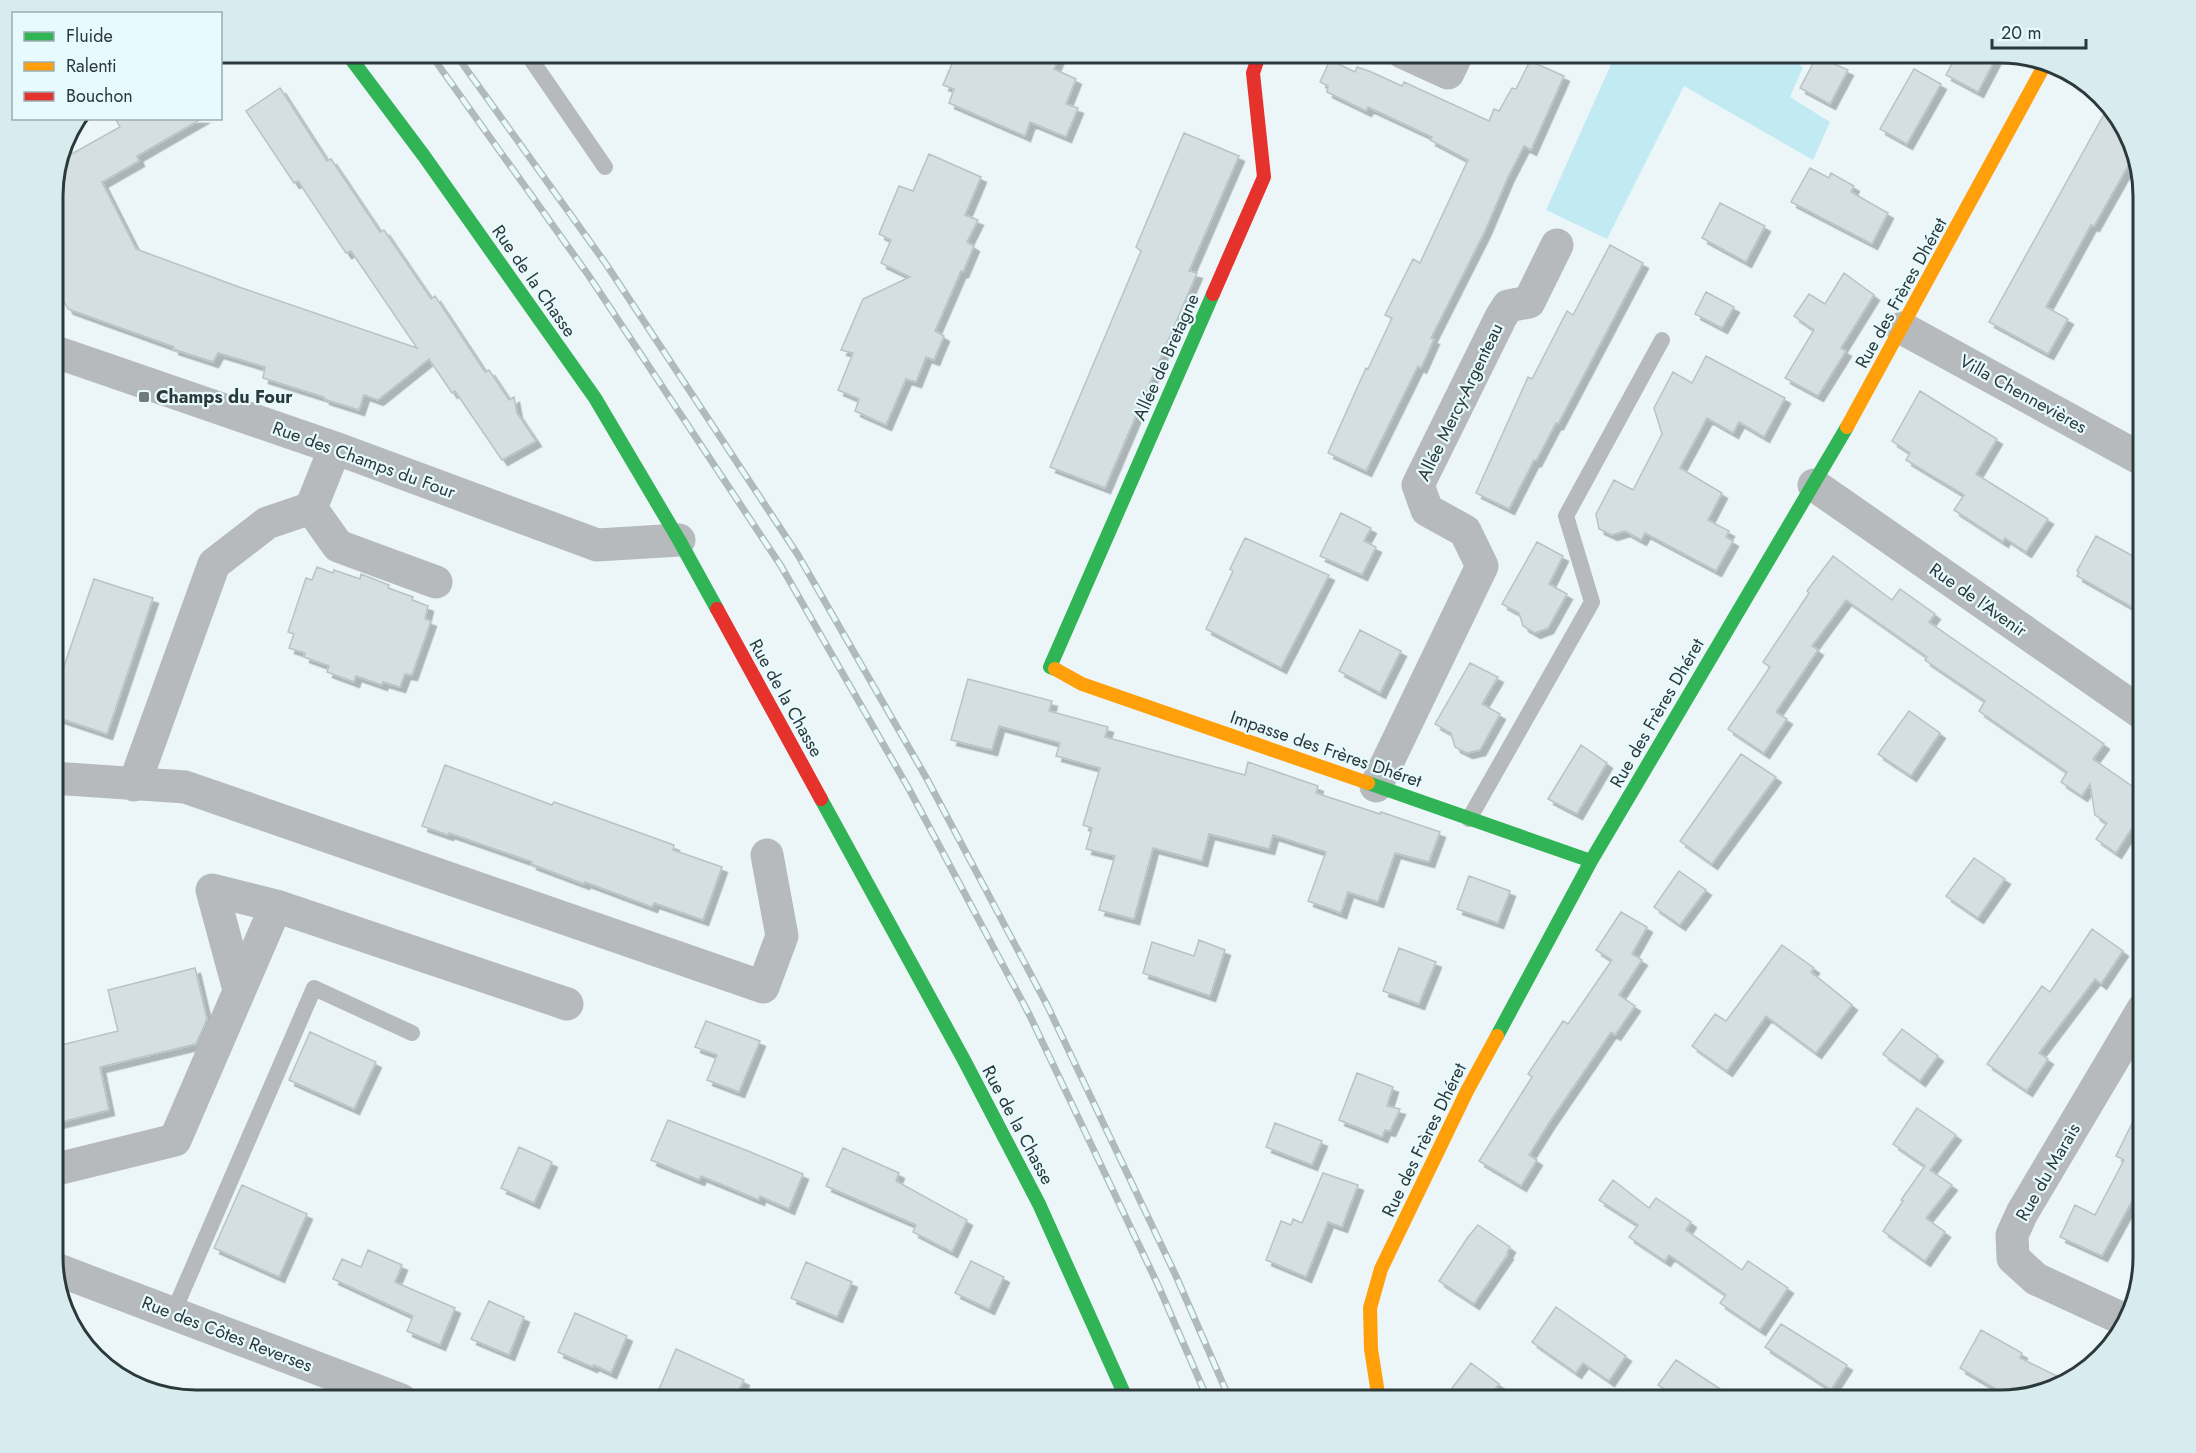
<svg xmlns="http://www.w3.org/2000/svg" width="2196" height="1453" viewBox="0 0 2196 1453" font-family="Jost,sans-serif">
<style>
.green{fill:#c1eaf3}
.building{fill:#d5dfe2;stroke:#b8c3c5;stroke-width:1.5;filter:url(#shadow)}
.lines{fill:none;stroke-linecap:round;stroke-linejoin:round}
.lane{stroke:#b6babc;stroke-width:16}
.street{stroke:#b6babc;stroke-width:33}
.fast{stroke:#30b455;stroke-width:14}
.slow{stroke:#ff9f0a;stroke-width:14}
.jam{stroke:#e5322d;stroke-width:14}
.rail-casing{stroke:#b2b9ba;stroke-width:7}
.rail{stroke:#e7fafe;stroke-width:4.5;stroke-dasharray:14;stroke-linecap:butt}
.poi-dot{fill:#6f7b7e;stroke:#e7fafe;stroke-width:2}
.labels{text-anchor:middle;stroke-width:4.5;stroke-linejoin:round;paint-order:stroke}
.street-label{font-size:18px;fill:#2c393b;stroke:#e7fafe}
.poi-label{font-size:18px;font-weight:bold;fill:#2c393b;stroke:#e7fafe;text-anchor:start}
.rim{fill:none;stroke:#2c393b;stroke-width:3}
</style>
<defs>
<filter id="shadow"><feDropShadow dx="5.5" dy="5.5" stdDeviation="0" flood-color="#0004"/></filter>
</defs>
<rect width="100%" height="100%" fill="#ecf6f9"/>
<path class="green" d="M 1616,53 L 1778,53 L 1803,67 L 1790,97 L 1830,122 L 1813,160 L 1684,86 L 1607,239 L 1546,210 Z"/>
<path class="building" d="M 957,52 L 1061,52 L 1054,69 L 1076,79 L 1066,104 L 1078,108 L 1066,137 L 1030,122 L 1025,136 L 949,103 L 954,89 L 943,85 Z
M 1958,52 L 1999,52 L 1978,92 L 1946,75 Z
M 1817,56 L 1848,70 L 1830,104 L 1800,88 Z
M 1330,60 L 1355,72 L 1357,67 L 1369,71 L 1402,86 L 1404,82 L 1489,121 L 1494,109 L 1499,111 L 1512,88 L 1516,89 L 1530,61 L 1564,76 L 1531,150 L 1524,146 L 1508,177 L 1485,231 L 1431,338 L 1434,339 L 1421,368 L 1418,366 L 1366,471 L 1328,453 L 1366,368 L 1368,369 L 1392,318 L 1385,315 L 1413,259 L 1420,263 L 1468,160 L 1430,140 L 1432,137 L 1368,107 L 1366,111 L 1327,92 L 1328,86 L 1320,82 Z
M 1914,69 L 1941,84 L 1907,144 L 1880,129 Z
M 280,88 L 327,161 L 331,159 L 380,232 L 384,230 L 431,299 L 435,296 L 485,372 L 489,370 L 509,400 L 514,397 L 517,413 L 536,441 L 502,460 L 455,391 L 452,393 L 429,359 L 378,400 L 364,395 L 359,410 L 324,399 L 324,397 L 263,378 L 265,367 L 218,353 L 213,362 L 173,349 L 174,347 L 68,309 L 53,282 L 53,209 L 58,194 L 53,185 L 59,161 L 120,127 L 115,118 L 203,118 L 137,156 L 139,161 L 102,182 L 136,249 L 239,287 L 417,348 L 351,251 L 346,253 L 298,181 L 294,183 L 246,111 Z
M 2108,107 L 2124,124 L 2133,157 L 2094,226 L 2091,225 L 2046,307 L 2068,319 L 2048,354 L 1989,322 Z
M 1184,133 L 1239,156 L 1189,271 L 1197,273 L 1105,488 L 1050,467 L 1141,251 L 1136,247 Z
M 929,154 L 981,177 L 965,215 L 978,220 L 967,242 L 974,246 L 963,272 L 961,271 L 935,331 L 944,336 L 934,360 L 926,357 L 916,382 L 906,379 L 886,425 L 855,411 L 859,399 L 838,390 L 853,353 L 841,350 L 863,299 L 910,277 L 881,263 L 891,240 L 879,234 L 899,186 L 913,191 Z
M 1810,168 L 1829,178 L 1831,173 L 1854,186 L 1851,192 L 1888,213 L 1872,244 L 1791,202 Z
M 1720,203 L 1765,226 L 1746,262 L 1702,238 Z
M 1610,245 L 1643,263 L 1558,424 L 1556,423 L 1536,461 L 1534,460 L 1509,509 L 1476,493 L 1528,377 L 1532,379 L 1567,311 L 1573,315 Z
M 1844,273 L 1874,295 L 1841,348 L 1846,351 L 1818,396 L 1785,378 L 1814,330 L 1794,316 L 1809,294 L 1825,304 Z
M 1706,292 L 1734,307 L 1722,328 L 1695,314 Z
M 1706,356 L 1785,398 L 1764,437 L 1739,422 L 1733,433 L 1707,418 L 1680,468 L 1722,493 L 1708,520 L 1729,531 L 1726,537 L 1733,541 L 1716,571 L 1645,533 L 1641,540 L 1625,531 L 1612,535 L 1599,529 L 1596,514 L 1614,480 L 1633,490 L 1662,434 L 1654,408 L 1673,372 L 1692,383 Z
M 1920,391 L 1997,439 L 1976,474 L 2048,519 L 2026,552 L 2005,538 L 2003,542 L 1954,510 L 1964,495 L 1906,460 L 1910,453 L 1892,441 Z
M 1341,513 L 1371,528 L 1364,541 L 1376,547 L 1362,575 L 1320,556 Z
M 2096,536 L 2144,562 L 2144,614 L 2077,576 L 2079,572 L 2077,571 Z
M 1245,538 L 1329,575 L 1281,668 L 1206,629 L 1233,571 L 1230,569 Z
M 1537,542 L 1563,556 L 1549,584 L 1567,594 L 1548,628 L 1535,633 L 1523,626 L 1519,613 L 1502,604 Z
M 1833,556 L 1892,600 L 1900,589 L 1935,614 L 1929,622 L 2104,744 L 2093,759 L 2132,786 L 2136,780 L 2144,785 L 2144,809 L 2116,853 L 2096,839 L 2107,823 L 2095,815 L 2090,784 L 2082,796 L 2061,782 L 2067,772 L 1979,711 L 1985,701 L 1925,660 L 1927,657 L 1846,600 L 1812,646 L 1818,650 L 1776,712 L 1787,719 L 1764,753 L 1728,729 L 1770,667 L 1763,662 L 1809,593 L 1807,591 Z
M 317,567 L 333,573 L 334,570 L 360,579 L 361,574 L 389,585 L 388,588 L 413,597 L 412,600 L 428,606 L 425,619 L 431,621 L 412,675 L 405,674 L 400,687 L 383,682 L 382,685 L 356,676 L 354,682 L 327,672 L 329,666 L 304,657 L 305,653 L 289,648 L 294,634 L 288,632 L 306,578 L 312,580 Z
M 94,579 L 153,598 L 107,734 L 53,716 L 53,698 Z
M 1360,630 L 1401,651 L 1380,693 L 1339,671 Z
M 1470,663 L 1498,677 L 1482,704 L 1500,714 L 1480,750 L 1467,753 L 1455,747 L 1451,733 L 1435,724 Z
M 968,679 L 1052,701 L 1049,711 L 1108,727 L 1105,737 L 1245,775 L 1248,762 L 1318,786 L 1316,793 L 1380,814 L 1381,812 L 1440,832 L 1429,862 L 1395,853 L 1378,902 L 1348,892 L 1341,913 L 1308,901 L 1326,852 L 1273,835 L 1269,849 L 1209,834 L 1202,861 L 1153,848 L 1134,919 L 1099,910 L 1115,856 L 1086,849 L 1092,828 L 1083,825 L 1100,768 L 1056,756 L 1060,743 L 999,726 L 992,750 L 951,740 Z
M 1909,711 L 1940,733 L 1911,776 L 1878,754 Z
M 1581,745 L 1607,763 L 1577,814 L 1548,799 Z
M 1741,754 L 1776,777 L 1712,864 L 1680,841 Z
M 445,765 L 552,805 L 554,802 L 674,845 L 673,850 L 722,867 L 703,920 L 654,903 L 652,907 L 585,882 L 584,884 L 531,864 L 532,862 L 449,833 L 448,835 L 422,826 Z
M 1974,858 L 2005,879 L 1978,918 L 1946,896 Z
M 1679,871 L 1706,890 L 1680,925 L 1654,907 Z
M 1469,876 L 1510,891 L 1498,923 L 1457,909 Z
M 1621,912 L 1647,927 L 1632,954 L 1642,960 L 1619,995 L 1635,1006 L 1615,1035 L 1611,1032 L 1549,1123 L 1529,1155 L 1537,1160 L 1521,1186 L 1479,1161 L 1532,1077 L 1528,1074 L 1563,1021 L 1568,1024 L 1612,960 L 1596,950 Z
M 2092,929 L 2123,951 L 2101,984 L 2095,979 L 2039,1053 L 2048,1059 L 2027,1091 L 1987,1064 L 2042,986 L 2050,992 Z
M 1199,940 L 1225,950 L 1210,996 L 1143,973 L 1152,942 L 1194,956 Z
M 1782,945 L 1814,968 L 1811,972 L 1852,1005 L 1816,1053 L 1766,1016 L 1727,1071 L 1692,1046 L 1715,1014 L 1726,1021 Z
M 1399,948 L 1436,962 L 1419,1004 L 1383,991 Z
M 195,968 L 207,1019 L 196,1044 L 100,1067 L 109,1110 L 53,1124 L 53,1047 L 118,1031 L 108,990 Z
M 706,1021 L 760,1041 L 739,1092 L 707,1080 L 717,1055 L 695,1047 Z
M 1902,1029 L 1938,1056 L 1920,1081 L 1883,1054 Z
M 310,1032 L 376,1062 L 354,1109 L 289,1080 Z
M 1357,1073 L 1393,1087 L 1387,1106 L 1400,1109 L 1390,1131 L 1385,1130 L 1382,1137 L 1339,1120 Z
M 2144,1099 L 2144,1179 L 2102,1256 L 2060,1237 L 2075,1205 L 2095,1215 L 2124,1160 L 2116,1156 Z
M 1917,1108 L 1956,1135 L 1930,1170 L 1952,1185 L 1926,1218 L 1945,1232 L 1925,1261 L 1883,1231 L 1903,1201 L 1901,1200 L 1925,1166 L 1893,1144 Z
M 668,1120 L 748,1151 L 803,1174 L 789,1209 L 760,1196 L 759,1200 L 701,1176 L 699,1180 L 651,1160 Z
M 1275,1123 L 1322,1141 L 1312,1165 L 1266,1147 Z
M 519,1147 L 552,1162 L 534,1203 L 501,1188 Z
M 843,1148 L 899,1173 L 896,1181 L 967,1220 L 952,1252 L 913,1232 L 916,1225 L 826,1186 Z
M 1323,1173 L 1358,1185 L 1342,1227 L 1328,1222 L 1306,1277 L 1266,1260 L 1281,1221 L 1291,1225 L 1293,1219 L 1302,1223 Z
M 1613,1180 L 1649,1208 L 1656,1198 L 1691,1222 L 1686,1230 L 1742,1270 L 1748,1261 L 1788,1288 L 1760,1330 L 1720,1303 L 1726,1295 L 1669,1255 L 1665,1261 L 1629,1237 L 1638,1225 L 1599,1200 Z
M 242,1185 L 307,1214 L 279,1277 L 214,1248 Z
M 1478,1225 L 1510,1247 L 1507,1253 L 1508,1254 L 1474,1304 L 1439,1281 L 1468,1237 Z
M 368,1250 L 402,1265 L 395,1282 L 455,1308 L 440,1345 L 407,1331 L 413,1316 L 333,1279 L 342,1259 L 361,1267 Z
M 971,1261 L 1004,1277 L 989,1309 L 955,1293 Z
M 806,1262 L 852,1282 L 837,1317 L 791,1298 Z
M 489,1301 L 524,1317 L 509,1355 L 471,1339 Z
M 1556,1307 L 1626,1356 L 1609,1381 L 1583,1363 L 1576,1373 L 1532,1342 Z
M 575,1313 L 627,1336 L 611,1373 L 594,1365 L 592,1367 L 558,1352 Z
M 1781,1324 L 1847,1365 L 1831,1390 L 1765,1347 Z
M 1981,1330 L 2022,1353 L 2020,1358 L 2069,1382 L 2011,1398 L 1960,1368 Z
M 676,1349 L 744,1380 L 733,1401 L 654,1401 Z
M 1676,1360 L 1737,1400 L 1681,1400 L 1658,1385 Z
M 1471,1363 L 1499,1384 L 1487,1400 L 1443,1400 Z"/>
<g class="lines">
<path class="lane" d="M 526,52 L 605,167
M 1469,819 L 1592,602 L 1566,516 L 1662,340
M 173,1313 L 314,988 L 412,1033"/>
<path class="street" d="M 1402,52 L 1448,73 L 1458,52
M 1902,328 L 2143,460
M 53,351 L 335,448 L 597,545 L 679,540
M 1814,485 L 2143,714
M 311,508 L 338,546 L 436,582
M 53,778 L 185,787 L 763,987 L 782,936 L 767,855
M 134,785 L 214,564 L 267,523 L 311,508 L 335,448
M 1376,786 L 1482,566 L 1465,531 L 1427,510 L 1418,485 L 1501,317 L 1508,306 L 1529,302 L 1557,245
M 276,906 L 567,1004
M 53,1170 L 175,1140 L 276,906 L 212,890 L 239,990
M 53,1268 L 401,1400
M 2125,1320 L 2036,1279 L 2013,1258 L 2012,1235 L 2022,1213 L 2143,1009"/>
<path class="fast" d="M 346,52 L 424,156 L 595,398 L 679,540 L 717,609
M 1055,669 L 1050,667 L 1213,294
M 1368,783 L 1591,861
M 821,799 L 964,1060 L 1039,1204 L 1127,1400
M 1497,1036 L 1591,861 L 1847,427"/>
<path class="slow" d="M 1847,427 L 2044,66
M 1055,669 L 1082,684 L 1368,783
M 1379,1400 L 1371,1349 L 1370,1308 L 1381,1269 L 1467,1091 L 1497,1036"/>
<path class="jam" d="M 1213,294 L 1264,177 L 1253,73 L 1260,52
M 717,609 L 821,799"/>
<g class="rail-casing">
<path id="rail" d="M 429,52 L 589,276 L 781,566 L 909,789 L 1029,1014 L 1158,1285 L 1208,1400
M 454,52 L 606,264 L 798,555 L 927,779 L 1047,1005 L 1176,1276 L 1230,1400"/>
</g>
<use href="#rail" class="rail"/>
</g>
<rect class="poi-dot" x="138" y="391" width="12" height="12" rx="3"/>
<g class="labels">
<g class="street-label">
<text transform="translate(534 281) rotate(55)" y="6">Rue de la Chasse</text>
<text transform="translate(1901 293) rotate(-61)" y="6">Rue des Frères Dhéret</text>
<text transform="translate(1166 357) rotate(-66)" y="6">Allée de Bretagne</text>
<text transform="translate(2023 394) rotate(29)" y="6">Villa Chennevières</text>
<text transform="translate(1460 402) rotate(-64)" y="6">Allée Mercy-Argenteau</text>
<text transform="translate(364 460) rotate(20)" y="6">Rue des Champs du Four</text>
<text transform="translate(1978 600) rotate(35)" y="6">Rue de l'Avenir</text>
<text transform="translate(786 698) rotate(61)" y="6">Rue de la Chasse</text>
<text transform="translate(1657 713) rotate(-60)" y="6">Rue des Frères Dhéret</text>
<text transform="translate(1326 749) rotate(19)" y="6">Impasse des Frères Dhéret</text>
<text transform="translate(1018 1125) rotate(62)" y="6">Rue de la Chasse</text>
<text transform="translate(1424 1140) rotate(-64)" y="6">Rue des Frères Dhéret</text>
<text transform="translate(2048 1172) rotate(-60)" y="6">Rue du Marais</text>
<text transform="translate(227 1334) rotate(21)" y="6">Rue des Côtes Reverses</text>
</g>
<g class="poi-label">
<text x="156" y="403">Champs du Four</text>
</g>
</g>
<path d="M0 0H2196V1453H0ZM196 63H2000A133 133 0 0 1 2133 196V1257A133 133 0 0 1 2000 1390H196A133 133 0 0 1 63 1257V196A133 133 0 0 1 196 63Z" fill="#d8ebee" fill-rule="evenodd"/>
<path class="rim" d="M196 63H2000A133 133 0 0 1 2133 196V1257A133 133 0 0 1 2000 1390H196A133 133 0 0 1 63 1257V196A133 133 0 0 1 196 63Z"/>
<rect x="12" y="12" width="210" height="108" fill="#e7fafe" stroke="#9cadb0" stroke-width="1.5"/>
<rect x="24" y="32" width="30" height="9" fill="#30b455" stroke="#9cadb0" stroke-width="1.5"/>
<text x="66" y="42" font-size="18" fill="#2c393b">Fluide</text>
<rect x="24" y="62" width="30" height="9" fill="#ff9f0a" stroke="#9cadb0" stroke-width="1.5"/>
<text x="66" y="72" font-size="18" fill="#2c393b">Ralenti</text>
<rect x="24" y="92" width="30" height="9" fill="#e5322d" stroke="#9cadb0" stroke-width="1.5"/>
<text x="66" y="102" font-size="18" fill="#2c393b">Bouchon</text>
<path d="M1992 39v9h94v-9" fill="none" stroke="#2c393b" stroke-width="3"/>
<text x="2001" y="39" font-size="18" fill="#2c393b" stroke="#e7fafe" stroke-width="4.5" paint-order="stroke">20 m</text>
</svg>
